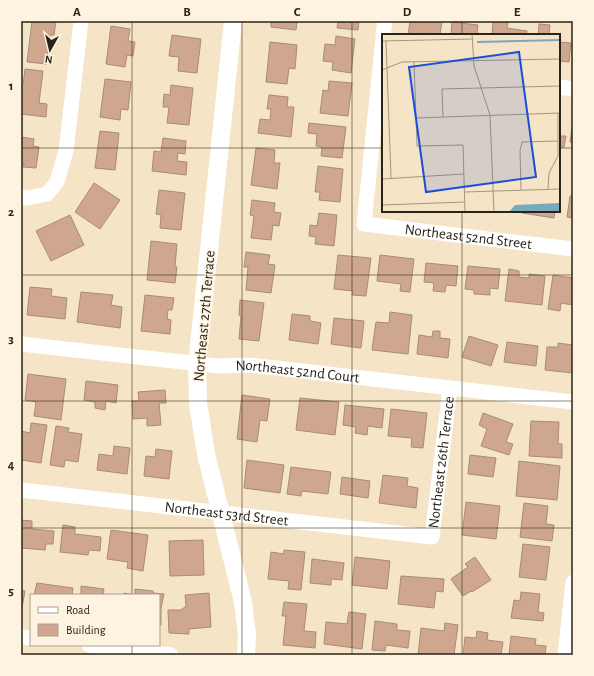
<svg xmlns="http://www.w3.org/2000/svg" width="594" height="676" viewBox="0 0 594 676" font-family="'Alegreya Sans',sans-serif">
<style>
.building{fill:#cfa78e;stroke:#a88b79}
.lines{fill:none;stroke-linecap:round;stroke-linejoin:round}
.minor{stroke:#fff;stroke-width:15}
.tertiary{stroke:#fff;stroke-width:18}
.grid{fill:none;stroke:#2a2418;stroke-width:1;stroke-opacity:0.55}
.labels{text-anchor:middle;stroke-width:3;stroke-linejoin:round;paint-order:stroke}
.street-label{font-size:15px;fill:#2a2418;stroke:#fdf3e0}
.inset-river{fill:none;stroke:#7ab;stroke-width:2}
.inset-road{fill:none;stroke:#a49780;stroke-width:1}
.view{fill:#1d4ed8;fill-opacity:0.15;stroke:#1d4ed8;stroke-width:2}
.inset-edge{fill:none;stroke:#2a2418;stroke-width:2}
.neatline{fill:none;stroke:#2a2418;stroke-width:1.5}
.grid-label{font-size:13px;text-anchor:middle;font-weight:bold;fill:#2a2418}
</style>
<rect width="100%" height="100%" fill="#f6e4c6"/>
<path class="building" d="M 32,21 L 56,21 L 54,35 L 50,35 L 47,64 L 27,62 Z
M 271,21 L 297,21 L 296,30 L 271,27 Z
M 338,21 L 359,21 L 358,30 L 337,28 Z
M 410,21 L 442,21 L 440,35 L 408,35 Z
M 493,21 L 508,22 L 507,28 L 527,31 L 526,35 L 492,35 Z
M 452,22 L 478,25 L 477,33 L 485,34 L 485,35 L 451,35 Z
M 539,24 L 550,25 L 549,35 L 538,35 Z
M 111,26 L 130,29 L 128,41 L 135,42 L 133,56 L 127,55 L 125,67 L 106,64 Z
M 172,35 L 201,39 L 197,73 L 178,71 L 179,57 L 169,56 Z
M 336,36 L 355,39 L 351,73 L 332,70 L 333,62 L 323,61 L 325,44 L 335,45 Z
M 270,42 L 297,45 L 295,69 L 289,68 L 287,84 L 266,82 Z
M 559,42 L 571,43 L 569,62 L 559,61 Z
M 25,69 L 43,71 L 39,103 L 47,104 L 46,117 L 21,114 L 21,85 L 23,85 Z
M 105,79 L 131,82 L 128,110 L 121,109 L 120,120 L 100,117 Z
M 329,81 L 352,83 L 348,116 L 320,113 L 323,90 L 328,91 Z
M 171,85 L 193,88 L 189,125 L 167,123 L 169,107 L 163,107 L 164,94 L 170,95 Z
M 269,95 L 288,97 L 287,107 L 294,107 L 291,137 L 258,133 L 260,119 L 270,120 L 271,109 L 267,109 Z
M 573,120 L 573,143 L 570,142 Z
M 309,123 L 346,127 L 342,158 L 321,156 L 322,147 L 316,146 L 317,134 L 308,133 Z
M 100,131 L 119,133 L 115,170 L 95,168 Z
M 559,136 L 566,136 L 564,147 L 559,147 Z
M 21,137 L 34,139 L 33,146 L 39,147 L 36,168 L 23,167 L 24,163 L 21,162 Z
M 163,138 L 186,141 L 185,154 L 178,153 L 177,161 L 187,162 L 186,175 L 152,171 L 154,151 L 161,152 Z
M 256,148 L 275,150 L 274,163 L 280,163 L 277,189 L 251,185 Z
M 318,166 L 343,169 L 340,202 L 319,200 L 320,192 L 315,192 Z
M 94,183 L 120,200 L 100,229 L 75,212 Z
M 159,190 L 185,193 L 181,230 L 160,228 L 161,215 L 156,214 Z
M 570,196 L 573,196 L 573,218 L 567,217 Z
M 252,200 L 275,203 L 274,212 L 281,213 L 279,226 L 273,225 L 271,240 L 251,238 L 254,216 L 250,215 Z
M 522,211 L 555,211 L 554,218 L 522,213 Z
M 319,213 L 337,215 L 334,246 L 315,244 L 316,237 L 309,236 L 310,225 L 317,226 Z
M 70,215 L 84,245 L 51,261 L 36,231 Z
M 151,241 L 177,244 L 175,266 L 177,267 L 175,283 L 147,280 Z
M 246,252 L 270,255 L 268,264 L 275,265 L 271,293 L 246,290 L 248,267 L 244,267 Z
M 338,255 L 371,258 L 366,296 L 352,295 L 353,291 L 334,289 Z
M 380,255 L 414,259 L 410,292 L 400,291 L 401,284 L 377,281 Z
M 426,263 L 458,266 L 456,286 L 446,285 L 445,292 L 433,291 L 434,283 L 424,282 Z
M 468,266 L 500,269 L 498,289 L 490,288 L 490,295 L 474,294 L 474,290 L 465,289 Z
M 509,269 L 519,271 L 519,277 L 529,278 L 529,274 L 545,276 L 542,305 L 505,301 Z
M 553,275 L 573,278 L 573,305 L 561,303 L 560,311 L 548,309 Z
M 30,287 L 52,289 L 51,296 L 67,298 L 65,319 L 27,315 Z
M 81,292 L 113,295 L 111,305 L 122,307 L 120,328 L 77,322 Z
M 145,295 L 174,298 L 172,310 L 168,310 L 167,319 L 171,320 L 170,334 L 141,331 Z
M 240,300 L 264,303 L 259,341 L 239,339 L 241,316 L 239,315 Z
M 390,312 L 412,315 L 408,354 L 372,350 L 376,322 L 389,323 Z
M 292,314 L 310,316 L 310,321 L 321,323 L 318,344 L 289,340 Z
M 334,318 L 364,321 L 361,348 L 331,344 Z
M 433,331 L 440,331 L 440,338 L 450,339 L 448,358 L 417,354 L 419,335 L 432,337 Z
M 469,336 L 498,345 L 491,366 L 462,357 Z
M 507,342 L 538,346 L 536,366 L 504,362 Z
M 558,343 L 573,345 L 573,373 L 545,370 L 547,347 L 558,347 Z
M 28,374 L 66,379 L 61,420 L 34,416 L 36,402 L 25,400 Z
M 86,381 L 118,385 L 116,403 L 106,401 L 105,410 L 95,408 L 95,402 L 84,400 Z
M 165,390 L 166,403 L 159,403 L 161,425 L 147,426 L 147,418 L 133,419 L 132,401 L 139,401 L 138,392 Z
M 242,395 L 270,399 L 267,421 L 260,420 L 257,442 L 237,439 Z
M 300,398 L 339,402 L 335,435 L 296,430 Z
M 345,405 L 384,409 L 382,428 L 368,426 L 367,435 L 355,433 L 356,427 L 343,425 Z
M 391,409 L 427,413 L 423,448 L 411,447 L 412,438 L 388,436 Z
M 483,413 L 513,424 L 506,442 L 513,444 L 509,455 L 481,446 L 487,429 L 479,425 Z
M 531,421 L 559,422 L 558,444 L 562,444 L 562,458 L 529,456 Z
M 31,423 L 47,425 L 41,463 L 21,460 L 21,431 L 30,433 Z
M 56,426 L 69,428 L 68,432 L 82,434 L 78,462 L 65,460 L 64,467 L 50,465 Z
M 114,446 L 130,448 L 127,474 L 97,470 L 99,454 L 113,456 Z
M 156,449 L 172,451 L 169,479 L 144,476 L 146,456 L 155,457 Z
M 470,455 L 496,458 L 493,477 L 468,474 Z
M 247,460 L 284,465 L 280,493 L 244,488 Z
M 519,461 L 560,466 L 557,500 L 516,496 Z
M 291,467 L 331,472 L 328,494 L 302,491 L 301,496 L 287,494 Z
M 383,475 L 408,478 L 407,486 L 418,488 L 416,508 L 379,503 Z
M 342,477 L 370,481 L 368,498 L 340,494 Z
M 466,502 L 500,506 L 496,539 L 462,535 Z
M 524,503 L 548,506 L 546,524 L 554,525 L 552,541 L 520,537 Z
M 21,520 L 32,521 L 32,529 L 54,531 L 53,544 L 46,544 L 45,550 L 21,548 Z
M 63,525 L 75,527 L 75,534 L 101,537 L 100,551 L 89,550 L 88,555 L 60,552 Z
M 111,530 L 148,535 L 143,571 L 127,568 L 128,562 L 107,559 Z
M 203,540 L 204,575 L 170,576 L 169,541 Z
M 523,544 L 550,547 L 546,580 L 519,577 Z
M 284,550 L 305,552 L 301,590 L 288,589 L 289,581 L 268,579 L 271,552 L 284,554 Z
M 355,557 L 390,561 L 387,589 L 352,585 Z
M 475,557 L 491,580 L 472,592 L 471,591 L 463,596 L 451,579 L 468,567 L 465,564 Z
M 312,559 L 344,563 L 342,580 L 331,579 L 331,585 L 310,583 Z
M 401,576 L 444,579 L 443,592 L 436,591 L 434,608 L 398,604 Z
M 37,583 L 73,588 L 72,595 L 34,595 Z
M 81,586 L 104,589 L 103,595 L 81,595 Z
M 135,589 L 153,591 L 153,593 L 164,594 L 161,608 L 161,625 L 159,625 L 159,595 L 123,595 L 124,593 L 135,595 Z
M 21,590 L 25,591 L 22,608 L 21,608 Z
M 521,592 L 540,594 L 538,612 L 544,613 L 543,621 L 511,618 L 514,600 L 520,601 Z
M 209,593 L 211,627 L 189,629 L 189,634 L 169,633 L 168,610 L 181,610 L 186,606 L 185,595 Z
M 284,602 L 307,604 L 304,631 L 316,632 L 315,648 L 283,645 L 286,616 L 282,616 Z
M 349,612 L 366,614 L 362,649 L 324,644 L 326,622 L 347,624 Z
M 375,621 L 397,624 L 397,630 L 410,631 L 408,648 L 386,645 L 385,651 L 372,650 Z
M 445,623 L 458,625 L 454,655 L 418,655 L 421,628 L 444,631 Z
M 477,631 L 488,633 L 487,640 L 503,642 L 501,655 L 463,655 L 465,637 L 476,638 Z
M 511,636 L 536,639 L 535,645 L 546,646 L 545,655 L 509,655 Z"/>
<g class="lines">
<g class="minor">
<path d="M 383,35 L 385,21"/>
<path id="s1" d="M 383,38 L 364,224 L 573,249"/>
<path d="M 559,87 L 573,89"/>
<path d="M 21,197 L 27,198 L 47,194 L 57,182 L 66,151 L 81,21"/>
<path id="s2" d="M 21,344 L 219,366 L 249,365 L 573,402"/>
<path id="s3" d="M 21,490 L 432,537 L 450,388"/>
<path d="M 21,637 L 31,638"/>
<path d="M 89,645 L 171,655"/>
<path d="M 565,655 L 573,582"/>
</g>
<path class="tertiary" d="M 233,21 L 197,364 L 198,403 L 206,454 L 243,602 L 247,635 L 246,655"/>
</g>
<path class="grid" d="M 132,21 L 132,595M 242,21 L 242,655M 352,21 L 352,655M 462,21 L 462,35M 21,148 L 383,148M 559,148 L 573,148M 462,211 L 462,655M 21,275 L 573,275M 21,401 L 573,401M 21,528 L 573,528M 132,645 L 132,655"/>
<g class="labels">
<g class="street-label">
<text dy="5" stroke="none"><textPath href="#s1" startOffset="292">Northeast 52nd Street</textPath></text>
<text transform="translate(204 316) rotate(-85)" y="5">Northeast 27th Terrace</text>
<text dy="5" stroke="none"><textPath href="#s2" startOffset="278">Northeast 52nd Court</textPath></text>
<text dy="5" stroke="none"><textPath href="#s3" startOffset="489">Northeast 26th Terrace</textPath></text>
<text dy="5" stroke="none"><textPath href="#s3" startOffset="207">Northeast 53rd Street</textPath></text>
</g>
</g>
<g transform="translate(382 34)">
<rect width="178" height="178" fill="#f6e4c6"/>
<path d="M 178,169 L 178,178 L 127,178 L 133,171 Z" fill="#7ab"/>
<path class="inset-river" d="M 95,8 L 178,6"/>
<path class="inset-road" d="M 90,0 L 92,32 L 108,81 L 112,178M 0,7 L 91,5M 4,7 L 9,144M 32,28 L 35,112 L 81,111 L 83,178M 0,36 L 20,28 L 178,25M 61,83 L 60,55 L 178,52M 34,84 L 178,79M 0,145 L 82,140M 166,155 L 167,139 L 176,122 L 176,79M 139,156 L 138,117 L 140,108 L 176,107M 83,158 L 178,155M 0,171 L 83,168"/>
<path class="view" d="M 137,18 L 154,143 L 44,158 L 27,33 Z"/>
<rect width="178" height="178" class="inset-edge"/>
</g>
<rect width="594" height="676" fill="none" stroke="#fdf3e0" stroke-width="44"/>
<rect x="30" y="594" width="130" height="52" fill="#fdf3e0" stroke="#a9a090"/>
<rect x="38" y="607" width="20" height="6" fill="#ffffff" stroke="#a9a090"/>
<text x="66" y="614" font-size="12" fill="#2a2418">Road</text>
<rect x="38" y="624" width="20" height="12" fill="#cfa78e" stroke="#a9a090"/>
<text x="66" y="634" font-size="12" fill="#2a2418">Building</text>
<g transform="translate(50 50) rotate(188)" stroke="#fdf3e0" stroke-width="3" paint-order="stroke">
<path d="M0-3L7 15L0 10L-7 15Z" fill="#2a2418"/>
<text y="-6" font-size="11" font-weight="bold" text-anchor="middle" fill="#2a2418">N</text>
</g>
<rect x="22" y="22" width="550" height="632" class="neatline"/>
<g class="grid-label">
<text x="77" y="16">A</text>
<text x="187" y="16">B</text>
<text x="297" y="16">C</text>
<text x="407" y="16">D</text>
<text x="517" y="16">E</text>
<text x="11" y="90">1</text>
<text x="11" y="216">2</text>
<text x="11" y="343">3</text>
<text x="11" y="469">4</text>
<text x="11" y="595">5</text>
</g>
</svg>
